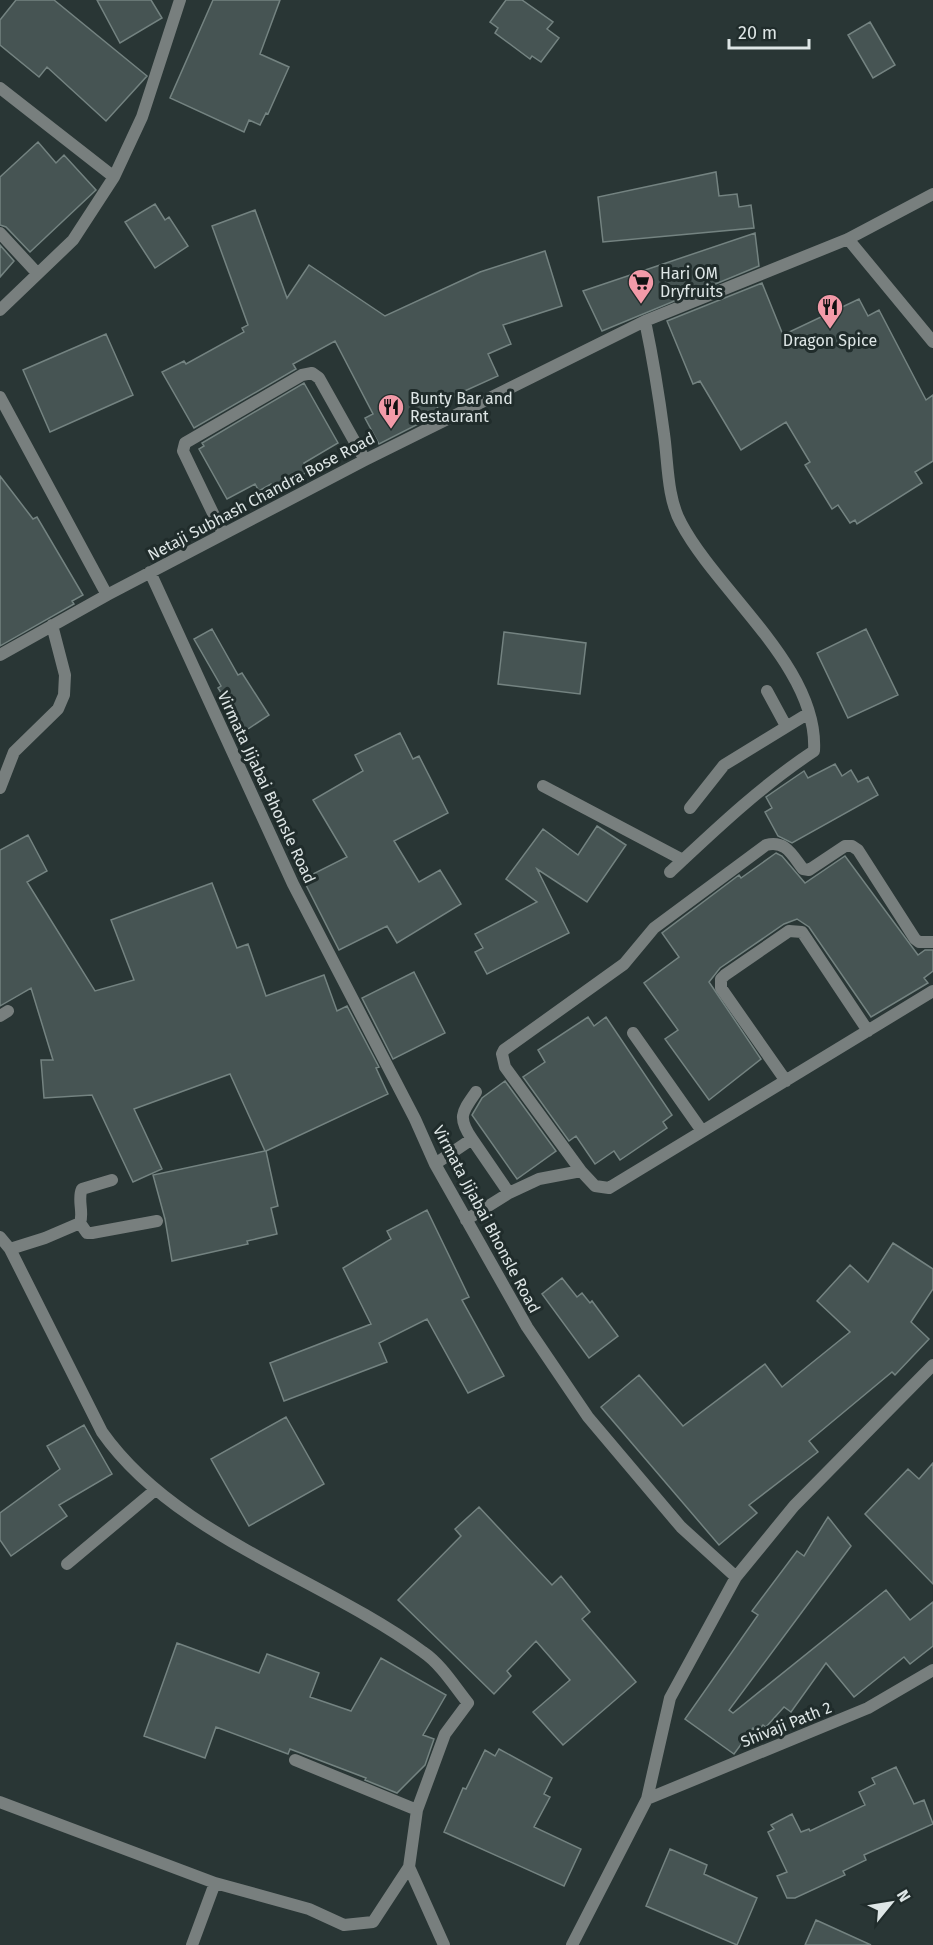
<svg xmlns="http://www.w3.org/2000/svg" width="933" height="1945" viewBox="0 0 933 1945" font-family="'Fira Sans',sans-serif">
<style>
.building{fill:#465453;stroke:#748381;stroke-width:1.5}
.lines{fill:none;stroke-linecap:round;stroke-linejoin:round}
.minor{stroke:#787f7e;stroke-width:12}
.labels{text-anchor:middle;stroke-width:6;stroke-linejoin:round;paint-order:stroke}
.poi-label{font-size:16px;fill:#dee6e6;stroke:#202c2b;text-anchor:start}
.street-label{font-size:16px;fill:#dee6e6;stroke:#202c2b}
</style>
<rect width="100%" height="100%" fill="#293635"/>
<path class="building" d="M 16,0 L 54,0 L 147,76 L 106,121 L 47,67 L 39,77 L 0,45 L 0,20 Z
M 97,0 L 151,0 L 162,18 L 120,43 Z
M 213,0 L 280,0 L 260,54 L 289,67 L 268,114 L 266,113 L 260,125 L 249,120 L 244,132 L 170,98 Z
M 506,0 L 522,0 L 553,22 L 547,29 L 559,38 L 541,62 L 532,56 L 530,59 L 495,33 L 498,28 L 490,22 Z
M 870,22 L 895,65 L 873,78 L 848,35 Z
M 38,142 L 56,163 L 64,155 L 96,190 L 30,252 L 6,227 L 0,225 L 0,177 Z
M 716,172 L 719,196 L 737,194 L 739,207 L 751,205 L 754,228 L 603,242 L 598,197 Z
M 155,204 L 165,220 L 169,217 L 188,246 L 155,268 L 125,222 Z
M 255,210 L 287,298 L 309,265 L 385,316 L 480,272 L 545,251 L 562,306 L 503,325 L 511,344 L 488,354 L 498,376 L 436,404 L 440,413 L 379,444 L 365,418 L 373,414 L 335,341 L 293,364 L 296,369 L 194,428 L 162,372 L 184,361 L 186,364 L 244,332 L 242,328 L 248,325 L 212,226 Z
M 755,233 L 759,266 L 602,331 L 583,291 Z
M 0,245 L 14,261 L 0,277 Z
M 762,283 L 783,335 L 859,299 L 868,316 L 879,310 L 926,400 L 933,395 L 933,461 L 915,472 L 922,483 L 857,524 L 855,520 L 850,523 L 838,505 L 832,509 L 805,465 L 810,462 L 786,422 L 741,450 L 700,381 L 693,384 L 667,321 Z
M 106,334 L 133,395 L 50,432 L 23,370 Z
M 304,383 L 338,443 L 304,463 L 309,471 L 275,490 L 271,484 L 259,491 L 255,484 L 227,499 L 199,449 L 204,446 L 202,443 Z
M 0,476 L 33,519 L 37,517 L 83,595 L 72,601 L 74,604 L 0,646 Z
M 212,629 L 238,675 L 242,673 L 269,715 L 245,731 L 218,688 L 221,686 L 194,639 Z
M 866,629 L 898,695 L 848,718 L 817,653 Z
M 504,632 L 586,643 L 580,694 L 498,684 Z
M 400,733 L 413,759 L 419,756 L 448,813 L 394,841 L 419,882 L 440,870 L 461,904 L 397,943 L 387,926 L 339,950 L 303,879 L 347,857 L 313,800 L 363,771 L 355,755 Z
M 835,764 L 842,776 L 851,770 L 858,782 L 868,777 L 878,795 L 792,843 L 778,836 L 765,812 L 772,808 L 766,797 L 804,771 L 808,778 Z
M 597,826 L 626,845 L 587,902 L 537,869 L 569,933 L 487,974 L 475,952 L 483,948 L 475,934 L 537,902 L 506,879 L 543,829 L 578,855 Z
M 28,835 L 47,871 L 27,882 L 95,991 L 134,980 L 111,920 L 212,883 L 237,948 L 248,944 L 266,996 L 324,975 L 337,1011 L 347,1006 L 379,1067 L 376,1068 L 388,1094 L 266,1151 L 278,1206 L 271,1208 L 277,1234 L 247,1241 L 248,1244 L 172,1261 L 165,1219 L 153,1175 L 265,1151 L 230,1074 L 134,1109 L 162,1169 L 133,1182 L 92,1095 L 44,1098 L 41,1060 L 53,1060 L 31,988 L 0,1006 L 0,850 Z
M 776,853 L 782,856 L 805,883 L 845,856 L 918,955 L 925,950 L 933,950 L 933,971 L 924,978 L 928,983 L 871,1017 L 809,927 L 797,919 L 784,924 L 720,968 L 709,982 L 761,1059 L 709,1100 L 665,1039 L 678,1030 L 644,983 L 679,957 L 662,933 L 739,875 L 741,878 Z
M 414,972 L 445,1033 L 393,1059 L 362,998 Z
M 588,1017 L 594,1026 L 606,1017 L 672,1115 L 663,1122 L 667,1128 L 620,1160 L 614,1151 L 595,1164 L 576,1136 L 569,1141 L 523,1077 L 545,1062 L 538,1050 Z
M 505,1081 L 556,1151 L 517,1179 L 472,1115 L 482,1098 Z
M 427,1210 L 469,1297 L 462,1300 L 504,1376 L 468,1393 L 427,1319 L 379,1343 L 387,1362 L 284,1401 L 270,1363 L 371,1324 L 343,1268 L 391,1239 L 387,1231 Z
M 893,1243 L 933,1269 L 933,1289 L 911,1322 L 929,1339 L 895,1375 L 892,1372 L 809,1441 L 818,1452 L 749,1505 L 757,1513 L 719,1545 L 601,1407 L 639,1375 L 683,1426 L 765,1364 L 782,1387 L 850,1332 L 817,1301 L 850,1265 L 868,1282 Z
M 562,1278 L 577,1297 L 582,1293 L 590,1303 L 592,1301 L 618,1336 L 589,1358 L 542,1294 Z
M 286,1417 L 324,1484 L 249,1526 L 211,1459 Z
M 84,1425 L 112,1474 L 59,1505 L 67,1516 L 11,1556 L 0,1540 L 0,1513 L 60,1469 L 47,1446 Z
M 933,1463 L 933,1584 L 865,1514 L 908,1469 L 919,1479 Z
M 479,1507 L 552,1585 L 561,1576 L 590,1612 L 582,1619 L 636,1682 L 563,1745 L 533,1712 L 570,1680 L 536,1641 L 507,1671 L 511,1676 L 494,1694 L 398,1600 L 461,1536 L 455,1529 Z
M 828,1517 L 851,1546 L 729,1710 L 733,1713 L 886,1590 L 910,1620 L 933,1602 L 933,1646 L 910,1664 L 904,1657 L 854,1697 L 826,1663 L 791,1712 L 784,1707 L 766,1727 L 763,1725 L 758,1731 L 753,1728 L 734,1754 L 685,1719 L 758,1615 L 752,1611 L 797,1551 L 804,1556 Z
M 177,1643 L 259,1673 L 267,1654 L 319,1673 L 310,1697 L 351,1711 L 381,1658 L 446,1695 L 423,1735 L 434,1739 L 425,1765 L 397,1793 L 365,1780 L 366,1778 L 290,1749 L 288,1754 L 216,1727 L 205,1758 L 144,1736 Z
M 499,1749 L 552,1778 L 544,1794 L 550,1797 L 534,1827 L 581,1849 L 564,1886 L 444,1832 L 463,1788 L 466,1789 L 485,1750 L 495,1756 Z
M 896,1767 L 914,1804 L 924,1800 L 933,1824 L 864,1855 L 866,1860 L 843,1871 L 845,1875 L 795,1898 L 787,1898 L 777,1876 L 787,1872 L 768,1832 L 774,1829 L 771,1825 L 792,1814 L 801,1832 L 809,1829 L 810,1831 L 865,1805 L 859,1792 L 875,1784 L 872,1778 Z
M 670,1849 L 707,1865 L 704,1874 L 757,1898 L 737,1945 L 646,1906 Z
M 816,1920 L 871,1945 L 805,1945 Z"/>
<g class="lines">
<path class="minor" d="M 0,88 L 114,177 L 142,117 L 180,0
M 0,233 L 37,273
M 848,239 L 933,342
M 0,310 L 73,240 L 114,177
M 645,321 C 653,359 659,396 664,434 C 668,462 667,498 681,523 C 718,593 819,668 814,751 C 761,786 716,829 670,872
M 0,397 L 107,595
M 223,534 L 183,451 L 185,443 L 302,375 L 312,373 L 319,378 L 365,460
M 150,572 L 293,884 L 415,1119 L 435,1164 L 527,1327 L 588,1417 L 681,1527 L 736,1577
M 0,655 L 107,595 L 365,460 L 645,321 L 848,239 L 933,194
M 767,691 L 786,726
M 543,786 L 683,860
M 0,788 L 14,752 L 58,709 L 64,695 L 65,675 L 52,625
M 690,808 L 724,765 L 809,713
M 0,1016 L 8,1011
M 633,1033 L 702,1131
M 786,1081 L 721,988 L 721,979 L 725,975 L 789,931 L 802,932 L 868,1031
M 472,1139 C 457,1117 462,1112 476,1092
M 435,1164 L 472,1139 L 509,1193 L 539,1179 L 581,1171 L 595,1186 L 609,1188 L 933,991
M 581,1171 L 505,1067 L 502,1054 L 504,1050 L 624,964 L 654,928 L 766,845 C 786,840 792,855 803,869 L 809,870 L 845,846 L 852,846 L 858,850 L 915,939 L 919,942 L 933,942
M 466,1220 L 509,1193
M 80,1223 L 87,1233 L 92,1233 L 157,1221
M 0,1237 L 10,1249 L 102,1432 C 175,1536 322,1578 423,1652 C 441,1664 455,1687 468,1703 L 445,1734 L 417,1810 L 409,1867 L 373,1922 L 344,1925 L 309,1909 L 215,1883 L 192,1945
M 10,1249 L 45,1238 L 80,1223 C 84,1212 77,1199 82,1189 L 112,1180
M 67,1564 L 154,1491
M 295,1760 L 417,1810
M 647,1799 L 868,1708 L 933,1670
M 0,1802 L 215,1883
M 409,1867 L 444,1945
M 572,1945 L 647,1799 L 670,1698 L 736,1577 L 794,1506 L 933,1365"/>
</g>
<defs>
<g id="supermarket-pin" transform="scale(1.35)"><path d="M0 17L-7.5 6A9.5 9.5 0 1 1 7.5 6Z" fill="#f39aa8" stroke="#202c2b"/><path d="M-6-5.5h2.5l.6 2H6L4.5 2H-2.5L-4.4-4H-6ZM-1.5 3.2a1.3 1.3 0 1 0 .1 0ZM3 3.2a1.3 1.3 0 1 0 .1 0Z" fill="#111"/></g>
<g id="restaurant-pin" transform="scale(1.35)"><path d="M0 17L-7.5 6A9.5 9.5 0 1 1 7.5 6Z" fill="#f39aa8" stroke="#202c2b"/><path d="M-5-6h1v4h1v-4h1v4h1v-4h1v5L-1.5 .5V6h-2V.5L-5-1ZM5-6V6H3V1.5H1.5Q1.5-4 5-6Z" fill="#111"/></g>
</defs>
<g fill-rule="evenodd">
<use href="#supermarket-pin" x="641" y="282"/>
<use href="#restaurant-pin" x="830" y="307"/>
<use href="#restaurant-pin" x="391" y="407"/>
</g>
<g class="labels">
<g class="poi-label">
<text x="660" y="279">Hari OM<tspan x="660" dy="18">Dryfruits</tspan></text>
<text x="830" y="346" text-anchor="middle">Dragon Spice</text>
<text x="410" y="404">Bunty Bar and<tspan x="410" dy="18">Restaurant</tspan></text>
</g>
<g class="street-label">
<text transform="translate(261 496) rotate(-28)" y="6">Netaji Subhash Chandra Bose Road</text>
<text transform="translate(267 787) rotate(65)" y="6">Virmata Jijabai Bhonsle Road</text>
<text transform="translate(487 1219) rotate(62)" y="6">Virmata Jijabai Bhonsle Road</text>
<text transform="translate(786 1724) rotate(-22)" y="6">Shivaji Path 2</text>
</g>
</g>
<g transform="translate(891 1903) rotate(60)" stroke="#202c2b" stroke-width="4.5" paint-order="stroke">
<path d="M0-4.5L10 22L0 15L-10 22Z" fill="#dee6e6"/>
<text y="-9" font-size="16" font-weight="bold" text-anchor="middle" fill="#dee6e6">N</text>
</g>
<path d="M729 39v9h80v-9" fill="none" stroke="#dee6e6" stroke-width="3"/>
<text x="738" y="39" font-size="18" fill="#dee6e6" stroke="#202c2b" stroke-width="4.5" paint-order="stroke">20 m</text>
</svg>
